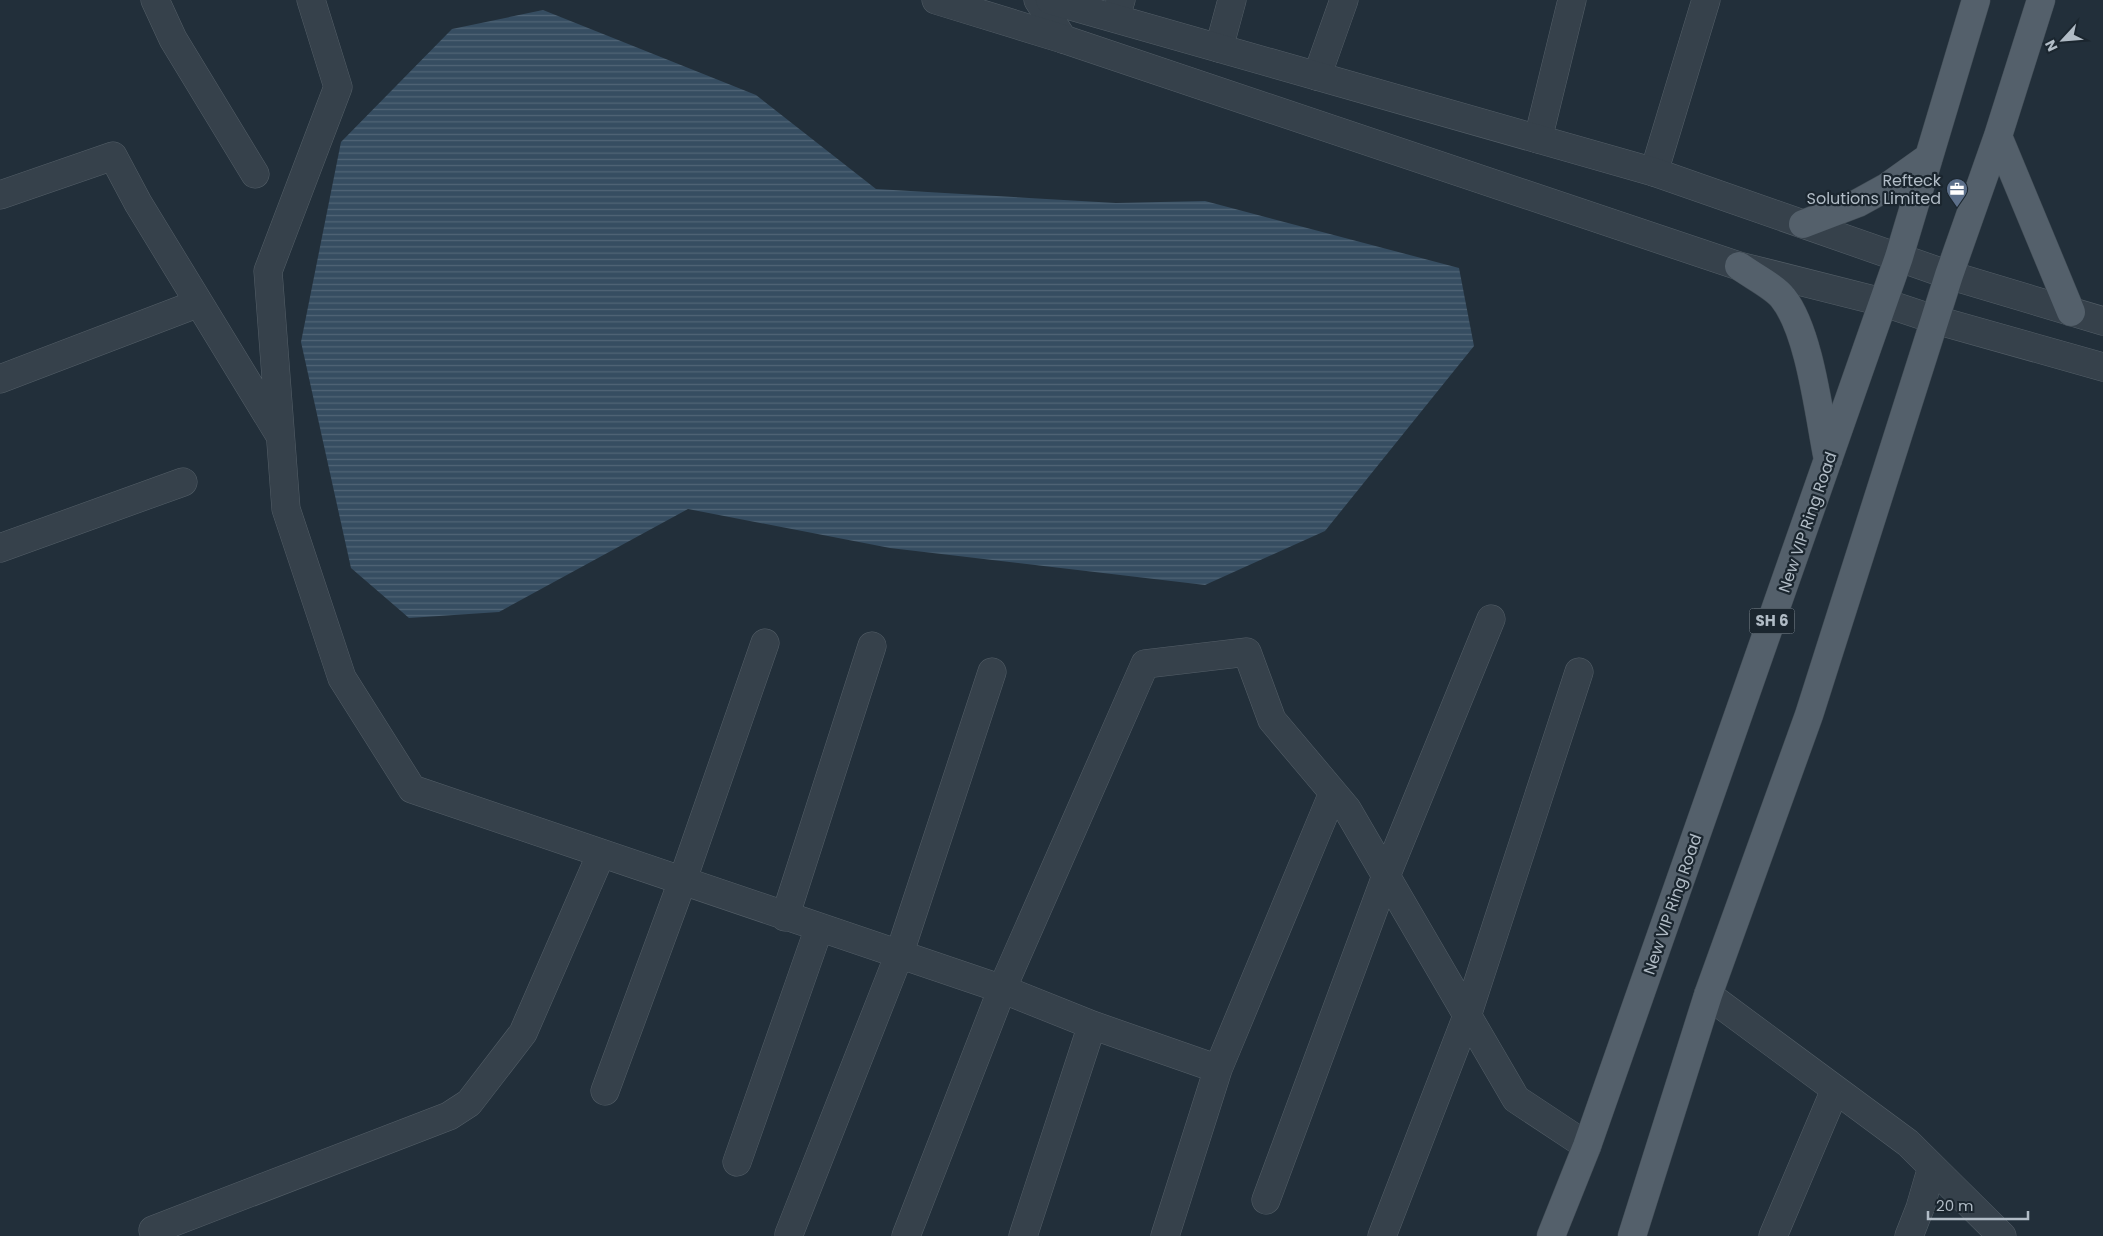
<svg xmlns="http://www.w3.org/2000/svg" width="2103" height="1236" viewBox="0 0 2103 1236" font-family="Poppins,sans-serif">
<style>
.water{fill:url(#water-rules)}
.lines{fill:none;stroke-linecap:round;stroke-linejoin:round}
.minor-casing{stroke:#545f68;stroke-width:29}
.tertiary-casing{stroke:#545f68;stroke-width:29}
.primary-casing{stroke:#3f4a53;stroke-width:29}
.minor{stroke:#36414b;stroke-width:28}
.tertiary{stroke:#36414b;stroke-width:28}
.primary{stroke:#54606b;stroke-width:28}
.labels{text-anchor:middle;stroke-width:4.5;stroke-linejoin:round;paint-order:stroke}
.shield{fill:#1b262f;stroke:#848f99;stroke-width:1}
.shield-label{font-size:15px;font-weight:bold;fill:#b1bcc6}
.poi-label{font-size:16px;fill:#b1bcc6;stroke:#1b262f;text-anchor:end}
.street-label{font-size:16px;fill:#b1bcc6;stroke:#1b262f}
</style>
<defs>
<pattern id="water-rules" width="6" height="5" patternUnits="userSpaceOnUse" patternTransform="scale(1.25)"><rect width="6" height="5" fill="#364d61"/><path d="M0 2.5h6" fill="none" stroke="#516576"/></pattern>
</defs>
<rect width="100%" height="100%" fill="#222f3a"/>
<path class="water" d="M 543,10 L 756,95 L 876,189 L 1116,203 L 1205,201 L 1459,268 L 1474,346 L 1325,531 L 1205,585 L 890,548 L 688,509 L 499,612 L 409,618 L 351,568 L 301,342 L 341,142 L 452,29 Z"/>
<g class="lines">
<g class="minor-casing">
<path id="minor" d="M 155,0 L 173,39 L 255,174
M 311,0 L 338,87 L 268,271 L 286,509 L 342,678 L 412,789 L 1002,989 L 1092,1025 L 1218,1069 L 1333,793
M 1038,0 L 1063,39
M 1115,18 L 1121,0
M 1219,48 L 1232,0
M 1317,76 L 1344,0
M 1538,139 L 1572,0
M 1654,172 L 1706,0
M 0,195 L 113,156 L 138,203 L 279,434
M 0,379 L 199,303
M 0,548 L 183,482
M 785,917 L 872,646
M 1708,995 L 1908,1143 L 2002,1236
M 605,1091 L 682,882 L 765,643
M 737,1162 L 819,928
M 1266,1200 L 1386,876 L 1491,619
M 153,1230 L 449,1116 L 469,1103 L 523,1033 L 601,854
M 789,1234 L 899,955 L 992,672
M 906,1236 L 1002,989 L 1145,664 L 1247,652 L 1272,720 L 1347,809 L 1516,1099 L 1587,1146
M 1023,1236 L 1092,1025
M 1165,1236 L 1218,1069
M 1382,1236 L 1467,1016 L 1579,672
M 1773,1236 L 1835,1090
M 1909,1236 L 1920,1208 L 1932,1167"/>
</g>
<g class="tertiary-casing">
<path id="tertiary" d="M 936,0 L 1063,39 L 1739,266 L 1882,302 L 1936,320 L 2103,367
M 1050,0 L 1654,172 L 1949,275 L 2103,321"/>
</g>
<g class="primary-casing">
<path id="primary" d="M 1998,136 L 2071,312
M 1803,224 L 1858,203 L 1887,187 L 1929,157
M 1739,266 C 1751,275 1775,287 1783,298 C 1810,332 1819,416 1828,460
M 1551,1236 L 1587,1146 L 1899,257 L 1976,0
M 1632,1236 L 1708,995 L 1809,715 L 1949,275 L 1998,136 L 2041,0"/>
</g>
<use href="#minor" class="minor"/>
<use href="#tertiary" class="tertiary"/>
<use href="#primary" class="primary"/>
</g>
<defs>
<g id="office-pin" transform="scale(1.125)"><path d="M0 17L-7.5 6A9.5 9.5 0 1 1 7.5 6Z" fill="#5c6f8a" stroke="#1b262f"/><path d="M-6-3h4V-5.5h4V-3h4V5H-6ZM-1-4.5V-3h2v-1.5ZM-6 0V1H6V0Z" fill="#fff"/></g>
</defs>
<g fill-rule="evenodd">
<use href="#office-pin" x="1957" y="189"/>
</g>
<g class="labels">
<rect class="shield" x="1749.5" y="608.5" width="45" height="25" rx="4"/>
<g class="shield-label">
<text x="1772" y="626">SH 6</text>
</g>
<g class="poi-label">
<text x="1941" y="186">Refteck<tspan x="1941" dy="18">Solutions Limited</tspan></text>
</g>
<g class="street-label">
<text transform="translate(1807 522) rotate(-71)" y="6">New VIP Ring Road</text>
<text transform="translate(1672 904) rotate(-71)" y="6">New VIP Ring Road</text>
</g>
</g>
<g transform="translate(2063 40) rotate(244)" stroke="#1b262f" stroke-width="4" paint-order="stroke">
<path d="M0-4L9 19L0 12L-9 19Z" fill="#b1bcc6"/>
<text y="-8" font-size="14" font-weight="bold" text-anchor="middle" fill="#b1bcc6">N</text>
</g>
<path d="M1928 1211v8h100v-8" fill="none" stroke="#b1bcc6" stroke-width="2.5"/>
<text x="1936" y="1211" font-size="15" fill="#b1bcc6" stroke="#1b262f" stroke-width="4" paint-order="stroke">20 m</text>
</svg>
